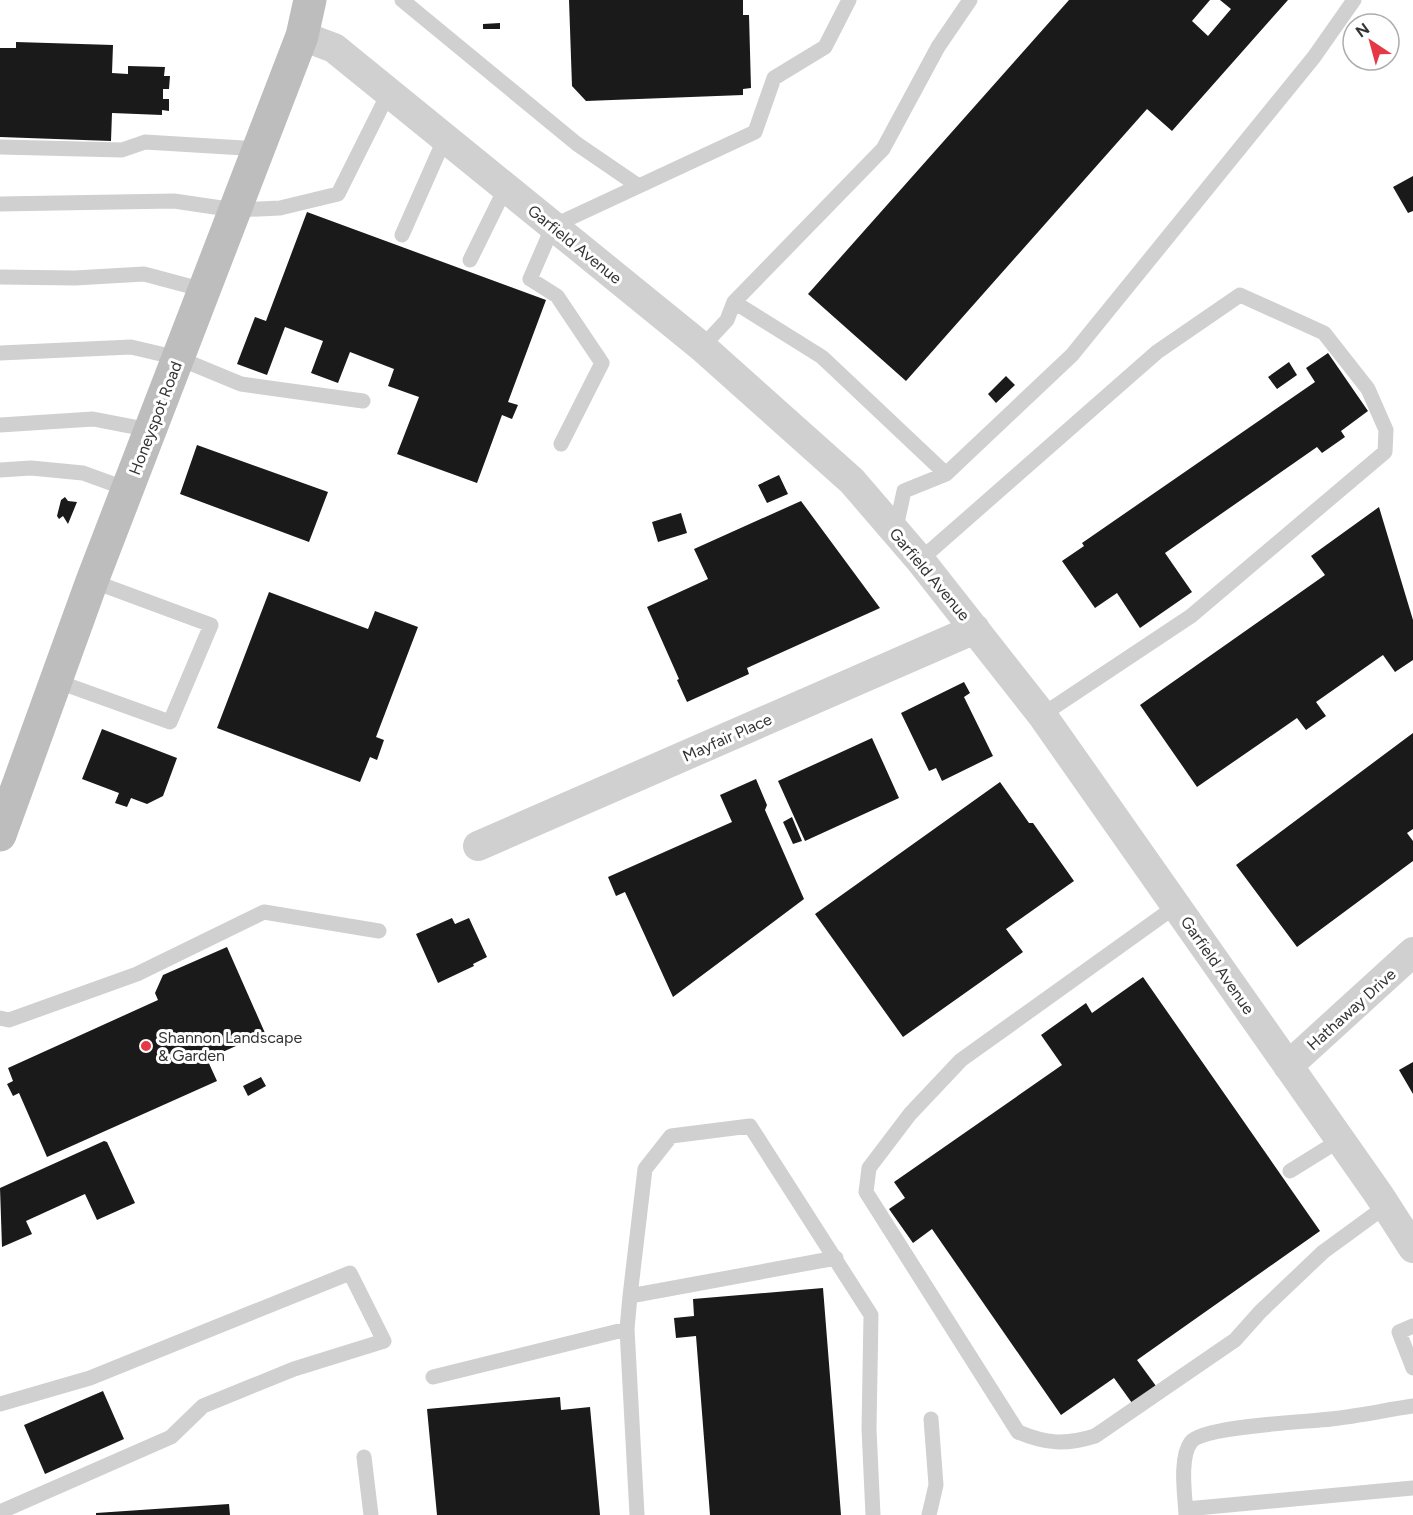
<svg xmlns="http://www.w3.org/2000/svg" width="1413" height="1515" viewBox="0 0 1413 1515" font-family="Figtree,sans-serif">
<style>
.building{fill:#1a1a1a}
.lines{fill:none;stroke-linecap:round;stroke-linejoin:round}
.lane{stroke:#d0d0d0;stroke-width:15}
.street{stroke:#d0d0d0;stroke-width:30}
.secondary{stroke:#bdbdbd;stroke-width:33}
.poi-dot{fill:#e63946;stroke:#fff;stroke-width:2}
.labels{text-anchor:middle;stroke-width:6;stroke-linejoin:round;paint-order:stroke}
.street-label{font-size:16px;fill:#333;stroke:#fff}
.poi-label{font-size:16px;fill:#333;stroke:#fff;text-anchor:start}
</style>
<rect width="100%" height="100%" fill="#fff"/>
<path class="building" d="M 569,0 L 743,0 L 743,15 L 749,15 L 751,88 L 743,89 L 743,95 L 586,101 L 572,86 Z
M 1069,0 L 1210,0 L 1192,21 L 1208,36 L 1231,9 L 1220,0 L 1288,0 L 1172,131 L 1147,109 L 906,381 L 808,294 Z
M 500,23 L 500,29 L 483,29 L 483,24 Z
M 16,42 L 113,45 L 112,73 L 128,74 L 128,66 L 165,67 L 164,76 L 170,76 L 169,89 L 163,89 L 163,99 L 169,99 L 169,111 L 162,110 L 162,115 L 112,113 L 111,141 L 0,137 L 0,48 L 16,48 Z
M 1413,176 L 1413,211 L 1408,213 L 1393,187 Z
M 307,212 L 546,300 L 508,402 L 518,405 L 512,419 L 502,415 L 477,483 L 397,454 L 419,397 L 388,386 L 394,369 L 350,352 L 338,383 L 311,373 L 323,341 L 285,327 L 267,375 L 237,364 L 255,317 L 266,321 Z
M 1328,353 L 1368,411 L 1341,431 L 1345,437 L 1322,453 L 1317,447 L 1165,553 L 1192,592 L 1140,628 L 1117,593 L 1095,608 L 1062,561 L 1084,546 L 1082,543 L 1315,382 L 1306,368 Z
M 1289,362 L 1297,375 L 1277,389 L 1268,377 Z
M 1006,376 L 1015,385 L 996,403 L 988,394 Z
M 197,445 L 328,492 L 309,542 L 180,494 Z
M 779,475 L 788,494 L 767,503 L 758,485 Z
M 65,497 L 68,501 L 77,502 L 68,524 L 63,516 L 59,519 L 57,516 L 61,500 Z
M 801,501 L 880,608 L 747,668 L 749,674 L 687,702 L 677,680 L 679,679 L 647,607 L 708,579 L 694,549 Z
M 1379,507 L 1413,620 L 1413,660 L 1395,672 L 1383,655 L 1316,702 L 1326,716 L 1306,730 L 1297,718 L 1197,787 L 1140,705 L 1325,575 L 1311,556 Z
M 681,513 L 687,533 L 658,542 L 652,522 Z
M 269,592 L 368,629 L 375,611 L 418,627 L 376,737 L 384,740 L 377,760 L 370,757 L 360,782 L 217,728 Z
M 964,682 L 970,693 L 964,697 L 993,756 L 942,781 L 936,768 L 929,771 L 901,713 Z
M 102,729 L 177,758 L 163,796 L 147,804 L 131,798 L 127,807 L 115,803 L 119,793 L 82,779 Z
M 1413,733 L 1413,829 L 1407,833 L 1413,841 L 1413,861 L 1297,947 L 1236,865 Z
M 872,738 L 899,798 L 805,841 L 778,781 Z
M 756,779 L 767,805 L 765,810 L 804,899 L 673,997 L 625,892 L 616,896 L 608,877 L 732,822 L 720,795 Z
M 1000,782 L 1029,823 L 1033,823 L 1074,881 L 1006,929 L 1023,952 L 903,1037 L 815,914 Z
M 792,817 L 802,841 L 793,844 L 783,822 Z
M 452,918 L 455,924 L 469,918 L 487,957 L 473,964 L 474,966 L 438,983 L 416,934 Z
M 227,947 L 265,1033 L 207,1059 L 217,1081 L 47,1157 L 19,1093 L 13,1096 L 7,1084 L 13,1081 L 8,1068 L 158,1000 L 155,993 L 163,975 Z
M 1143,977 L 1320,1231 L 1137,1360 L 1156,1386 L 1132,1403 L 1114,1378 L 1061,1415 L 932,1229 L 913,1243 L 889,1209 L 905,1198 L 894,1182 L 1062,1065 L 1041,1035 L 1086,1003 L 1092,1013 Z
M 1413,1062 L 1413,1094 L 1399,1070 Z
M 261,1077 L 266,1086 L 248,1096 L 243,1086 Z
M 104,1141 L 107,1142 L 135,1203 L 97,1220 L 85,1194 L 26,1221 L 32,1234 L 2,1247 L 0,1188 Z
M 823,1288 L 841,1515 L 710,1515 L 696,1336 L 676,1338 L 674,1318 L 694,1316 L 693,1299 Z
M 103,1391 L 124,1439 L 45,1474 L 24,1425 Z
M 560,1397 L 561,1410 L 590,1407 L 600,1515 L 437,1515 L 427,1409 Z
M 229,1504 L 230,1515 L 96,1515 L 96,1513 Z"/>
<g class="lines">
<path class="lane" d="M 402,0 L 577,144 L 637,185
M 0,147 L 122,150 L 145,142 L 259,149
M 0,204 L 174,201 L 235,210 L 280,208 L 338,194 L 389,92
M 402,235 L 445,138
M 470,260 L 506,187
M 0,277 L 75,278 L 144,274 L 204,290
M 734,302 L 822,357 L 946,474
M 702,347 L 727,320 L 734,302 L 883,149 L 938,47 L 970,0
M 0,353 L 131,347 L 178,358 L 241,384 L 363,401
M 0,425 L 93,419 L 150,430
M 561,444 L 602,363 L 557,296 L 530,279 L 553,226 L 755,132 L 774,78 L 825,47 L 849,0
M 0,470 L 31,468 L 83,473 L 127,489
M 895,532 L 904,491 L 946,474 L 1072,355 L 1314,57 L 1354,0
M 920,560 L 1157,352 L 1240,295 L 1324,333 L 1368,389 L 1386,430 L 1385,452 L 1191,616 L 1042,715
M 56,681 L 170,722 L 211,625 L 92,581
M 1176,906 L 961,1060 L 910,1114 L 869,1168 L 866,1192 L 1018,1432 C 1046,1444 1066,1445 1095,1436 L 1235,1340 L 1260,1312 L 1323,1252 L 1386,1206
M 0,1018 L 9,1020 L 137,974 L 264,912 L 379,931
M 1290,1171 L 1340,1140
M 630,1296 L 836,1258
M 1413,1326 L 1399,1332 L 1413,1368
M 433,1377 L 627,1329
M 0,1404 L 90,1378 L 350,1273 L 384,1341 L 294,1369 L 203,1406 L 171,1437 L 0,1512
M 364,1457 L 371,1515
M 1186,1509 L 1413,1488
M 637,1515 L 627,1329 L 630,1296 L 645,1169 L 671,1136 L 750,1126 L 871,1315 L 869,1429 L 873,1515
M 929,1515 L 936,1485 L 931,1419
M 1186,1515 C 1185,1495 1179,1458 1191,1442 C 1203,1426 1306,1422 1331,1419 C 1358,1416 1386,1410 1413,1406"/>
<path class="street" d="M 302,36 L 334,48 L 702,347 L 852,481 L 920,560 L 1042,715 L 1379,1195 L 1413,1248
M 478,846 L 975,629
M 1288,1066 L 1413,952"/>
<path class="secondary" d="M 0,835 L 92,581 L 302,36 L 310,0"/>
</g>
<circle class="poi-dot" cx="146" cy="1046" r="6"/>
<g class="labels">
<g class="street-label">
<text transform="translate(575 244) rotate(39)" y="6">Garfield Avenue</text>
<text transform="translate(155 418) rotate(-69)" y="6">Honeyspot Road</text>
<text transform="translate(930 574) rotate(50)" y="6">Garfield Avenue</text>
<text transform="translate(727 737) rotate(-24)" y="6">Mayfair Place</text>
<text transform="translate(1218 965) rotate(55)" y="6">Garfield Avenue</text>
<text transform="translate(1351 1009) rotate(-42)" y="6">Hathaway Drive</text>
</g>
<g class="poi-label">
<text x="158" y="1043">Shannon Landscape<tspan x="158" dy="18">&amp; Garden</tspan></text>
</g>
</g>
<g transform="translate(1371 42) rotate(324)"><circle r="28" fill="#ffffff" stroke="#adadad" stroke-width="1.5"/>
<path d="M0-4.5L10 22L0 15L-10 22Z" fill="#e63946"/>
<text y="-9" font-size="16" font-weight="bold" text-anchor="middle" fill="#333333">N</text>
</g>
</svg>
